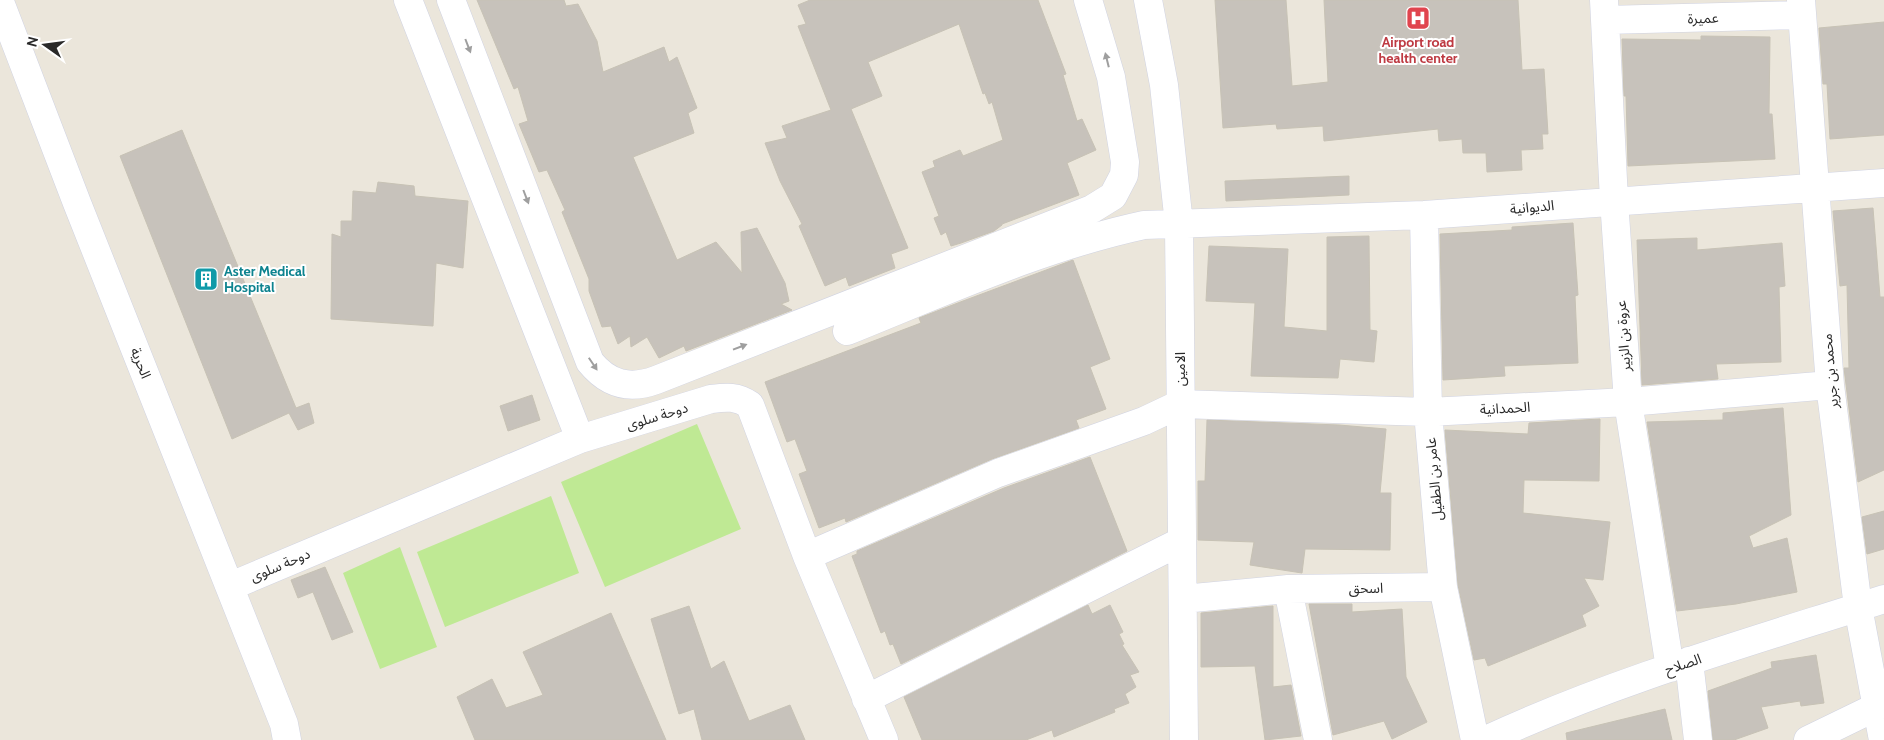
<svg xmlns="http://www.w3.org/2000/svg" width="1884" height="740" viewBox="0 0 1884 740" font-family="Cabin,'Noto Sans Arabic',sans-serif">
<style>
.pitch{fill:#bfe994}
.building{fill:#c7c2bb;stroke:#c7c2b5}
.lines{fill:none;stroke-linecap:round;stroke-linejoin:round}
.street-casing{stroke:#d0d3e2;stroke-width:29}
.street{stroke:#fff;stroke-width:28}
.oneway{fill:#9f9f9f}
.labels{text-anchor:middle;stroke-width:4;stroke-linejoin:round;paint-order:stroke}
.street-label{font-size:14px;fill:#292929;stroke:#fff}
.health-label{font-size:14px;font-weight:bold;fill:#be3a42;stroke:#fff}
.culture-label{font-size:14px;font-weight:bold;fill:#0d838f;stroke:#fff;text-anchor:start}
</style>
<rect width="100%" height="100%" fill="#ebe6db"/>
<path class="pitch" d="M 697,424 L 741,529 L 605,587 L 561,482 Z
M 551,496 L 579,573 L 445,627 L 417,552 Z
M 400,547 L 437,647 L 380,669 L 343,573 Z"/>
<path class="building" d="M 477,0 L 564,0 L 566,6 L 578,4 L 597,41 L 603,72 L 664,47 L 669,62 L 677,57 L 697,108 L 688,113 L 694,133 L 633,157 L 677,260 L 716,242 L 742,273 L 741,232 L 757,228 L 785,283 L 789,301 L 781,304 L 792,310 L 686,351 L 684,346 L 659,358 L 647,337 L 631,347 L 630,336 L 618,344 L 611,326 L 602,327 L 589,291 L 589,279 L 562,212 L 565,210 L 547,170 L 539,172 L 519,124 L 528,121 L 518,87 L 514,89 Z
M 810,0 L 1038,0 L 1066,74 L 1063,75 L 1077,121 L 1082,119 L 1096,150 L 1067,163 L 1079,195 L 1002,224 L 1002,225 L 994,231 L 961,243 L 951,246 L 946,232 L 941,235 L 934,218 L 939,216 L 922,172 L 935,167 L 933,161 L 960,150 L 963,156 L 1003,140 L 992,102 L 989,104 L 985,93 L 983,94 L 959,24 L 868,62 L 882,96 L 851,109 L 908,248 L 891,254 L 895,268 L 849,286 L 846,277 L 825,286 L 799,226 L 802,224 L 780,181 L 765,143 L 787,138 L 782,126 L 831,110 L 798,26 L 806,24 L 798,5 Z
M 1215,0 L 1286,0 L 1292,86 L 1328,82 L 1324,0 L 1518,0 L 1522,70 L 1544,69 L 1548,134 L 1542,134 L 1543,149 L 1521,150 L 1522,170 L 1487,172 L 1486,153 L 1463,153 L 1462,139 L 1439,141 L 1438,129 L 1324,141 L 1323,126 L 1277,129 L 1276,124 L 1223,128 Z
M 1884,22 L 1884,135 L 1830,139 L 1827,84 L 1823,84 L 1819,28 Z
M 1701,36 L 1770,37 L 1769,114 L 1772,114 L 1775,159 L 1628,166 L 1626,96 L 1624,96 L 1622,39 L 1701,40 Z
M 182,130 L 296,408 L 309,403 L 314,423 L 298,430 L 289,413 L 232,439 L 120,156 Z
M 1349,176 L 1349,195 L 1226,201 L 1225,181 Z
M 378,182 L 414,186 L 415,196 L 468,201 L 463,268 L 436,263 L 433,326 L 331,319 L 332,234 L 341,237 L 341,221 L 352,221 L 353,191 L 376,193 Z
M 1873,208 L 1880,297 L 1884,297 L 1884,470 L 1858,482 L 1844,368 L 1849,368 L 1847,285 L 1840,286 L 1833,211 Z
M 1573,223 L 1578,295 L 1575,296 L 1578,363 L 1504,366 L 1505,376 L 1443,380 L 1440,234 L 1512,230 L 1512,227 Z
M 1369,236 L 1370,330 L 1377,331 L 1374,362 L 1340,359 L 1338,378 L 1251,376 L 1255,303 L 1206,301 L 1209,246 L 1288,249 L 1284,327 L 1327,331 L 1327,237 Z
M 1697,238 L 1697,250 L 1782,243 L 1785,286 L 1779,287 L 1781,362 L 1716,364 L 1718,379 L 1642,385 L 1637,240 Z
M 1073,260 L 1110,359 L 1090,367 L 1106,409 L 1076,420 L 1079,428 L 992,459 L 846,522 L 845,518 L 819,528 L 799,474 L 807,471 L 795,439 L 787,442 L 765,382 L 921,323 L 919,318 L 963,301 Z
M 532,395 L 540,420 L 508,431 L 500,406 Z
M 1783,408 L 1791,515 L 1749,536 L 1753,548 L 1787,538 L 1797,592 L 1736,604 L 1677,611 L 1647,422 L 1723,420 L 1723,413 Z
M 1600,419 L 1599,481 L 1524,480 L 1523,513 L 1610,522 L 1603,580 L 1584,578 L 1599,606 L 1582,615 L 1586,626 L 1488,666 L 1485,658 L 1474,660 L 1458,585 L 1445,430 L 1528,434 L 1529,423 Z
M 1207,420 L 1339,425 L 1386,429 L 1380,493 L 1391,493 L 1390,550 L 1305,549 L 1302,573 L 1250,565 L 1254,542 L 1198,540 L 1198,481 L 1205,481 Z
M 1090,457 L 1127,551 L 901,664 L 893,644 L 890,645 L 885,631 L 881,633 L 852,556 L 857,554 L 857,551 L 1004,488 Z
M 1884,511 L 1884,549 L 1867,554 L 1862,517 Z
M 325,567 L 353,632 L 332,640 L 313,592 L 298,598 L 291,580 Z
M 1309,604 L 1352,604 L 1352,612 L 1402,609 L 1406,677 L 1427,722 L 1392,739 L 1384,721 L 1333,735 Z
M 1088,605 L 1092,614 L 1110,605 L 1123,632 L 1119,634 L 1124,644 L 1122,645 L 1139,672 L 1130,675 L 1136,687 L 1125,694 L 1129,703 L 1114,709 L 1115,712 L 1054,737 L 1052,730 L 1026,740 L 922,740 L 904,697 Z
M 689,606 L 711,669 L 724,661 L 749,721 L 790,705 L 805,740 L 702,740 L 694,709 L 679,714 L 651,619 Z
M 1273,606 L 1273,687 L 1291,685 L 1301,736 L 1265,740 L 1255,666 L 1201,667 L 1201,613 Z
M 611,613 L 666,740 L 475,740 L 457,697 L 492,679 L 506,708 L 543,695 L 523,652 Z
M 1816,655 L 1824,703 L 1801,706 L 1800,701 L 1761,707 L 1768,728 L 1734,740 L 1713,740 L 1708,691 L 1772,668 L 1771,662 Z
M 1665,709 L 1672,740 L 1567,740 L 1566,733 Z"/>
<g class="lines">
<g class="street-casing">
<path id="street" d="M 408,0 L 580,439
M 451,0 L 590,362 C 608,384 629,390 656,380 L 1092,209 L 1113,196 L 1124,175 L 1125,162 L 1111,77 L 1088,0
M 1148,0 L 1164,85 L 1179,224 L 1184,740
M 1604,0 L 1614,200 L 1628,402 L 1670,668
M 1801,0 L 1830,385 L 1858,607 L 1883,740
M 0,2 L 77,203 L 284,724 L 287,740
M 1605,20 L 1801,15
M 1424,215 L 1428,412 L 1443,587 L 1475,740
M 847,331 C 944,292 1042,247 1144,225 L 1424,215 L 1884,183
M 807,556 L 998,473 L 1144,421 L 1180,404 L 1428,412 L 1628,402 L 1830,385
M 231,586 L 580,439 L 711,399 C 727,397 737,396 750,405 L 807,556 L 884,740
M 1288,589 L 1318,740
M 1183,599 L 1288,589 L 1443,587
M 1689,661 L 1698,740
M 866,699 L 1182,541
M 1486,740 C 1613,681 1750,642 1884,599
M 1808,740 L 1876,707"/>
</g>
<use href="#street" class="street"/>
</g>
<defs><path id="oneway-solid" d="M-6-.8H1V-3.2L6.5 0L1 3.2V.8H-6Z" transform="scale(1.25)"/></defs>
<g class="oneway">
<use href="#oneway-solid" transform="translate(468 46) rotate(69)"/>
<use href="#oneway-solid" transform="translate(1107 60) rotate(-104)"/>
<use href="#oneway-solid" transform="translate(526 197) rotate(69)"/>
<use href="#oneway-solid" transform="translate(740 347) rotate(-21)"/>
<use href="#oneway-solid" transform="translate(593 364) rotate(56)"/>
</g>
<defs>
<g id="hospital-square" transform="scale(1.25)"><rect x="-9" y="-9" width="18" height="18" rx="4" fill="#e0444e" stroke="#fff"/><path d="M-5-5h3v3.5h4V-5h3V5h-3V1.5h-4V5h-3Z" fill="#fff"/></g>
<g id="building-square" transform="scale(1.25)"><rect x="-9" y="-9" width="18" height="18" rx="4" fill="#0f9aa8" stroke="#fff"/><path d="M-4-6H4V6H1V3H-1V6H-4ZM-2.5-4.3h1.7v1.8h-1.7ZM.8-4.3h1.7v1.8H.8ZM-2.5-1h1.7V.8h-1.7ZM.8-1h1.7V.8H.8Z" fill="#fff"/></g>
</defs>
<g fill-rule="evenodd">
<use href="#hospital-square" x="1418" y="18"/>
<use href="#building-square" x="206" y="279"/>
</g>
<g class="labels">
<g class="street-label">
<text transform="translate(1703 18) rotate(-2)" y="5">عميرة</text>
<text transform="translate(1532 207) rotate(-5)" y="5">الديوانية</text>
<text transform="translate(1623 336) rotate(-94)" y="5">عروة بن الزبير</text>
<text transform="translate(141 363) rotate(68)" y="5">الحرية</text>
<text transform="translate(1180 369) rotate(-90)" y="5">الامين</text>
<text transform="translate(1830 371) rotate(-95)" y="5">محمد بن جرير</text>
<text transform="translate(1505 408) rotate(-3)" y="5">الحمدانية</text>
<text transform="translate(657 416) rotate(-17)" y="5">دوحة سلوى</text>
<text transform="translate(1434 479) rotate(-95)" y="5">عامر بن الطفيل</text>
<text transform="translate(280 565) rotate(-23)" y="5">دوحة سلوى</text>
<text transform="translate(1366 588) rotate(-1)" y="5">اسحق</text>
<text transform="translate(1683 664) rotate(-19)" y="5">الصلاح</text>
</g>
<g class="health-label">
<text x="1418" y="47">Airport road<tspan x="1418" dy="16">health center</tspan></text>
</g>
<g class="culture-label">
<text x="224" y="276">Aster Medical<tspan x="224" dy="16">Hospital</tspan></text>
</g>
</g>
<g transform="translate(45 45) rotate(284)" stroke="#ffffff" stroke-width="4" paint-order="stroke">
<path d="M0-4L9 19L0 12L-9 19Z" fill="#292929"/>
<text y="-8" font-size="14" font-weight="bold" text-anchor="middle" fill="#292929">N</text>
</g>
</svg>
